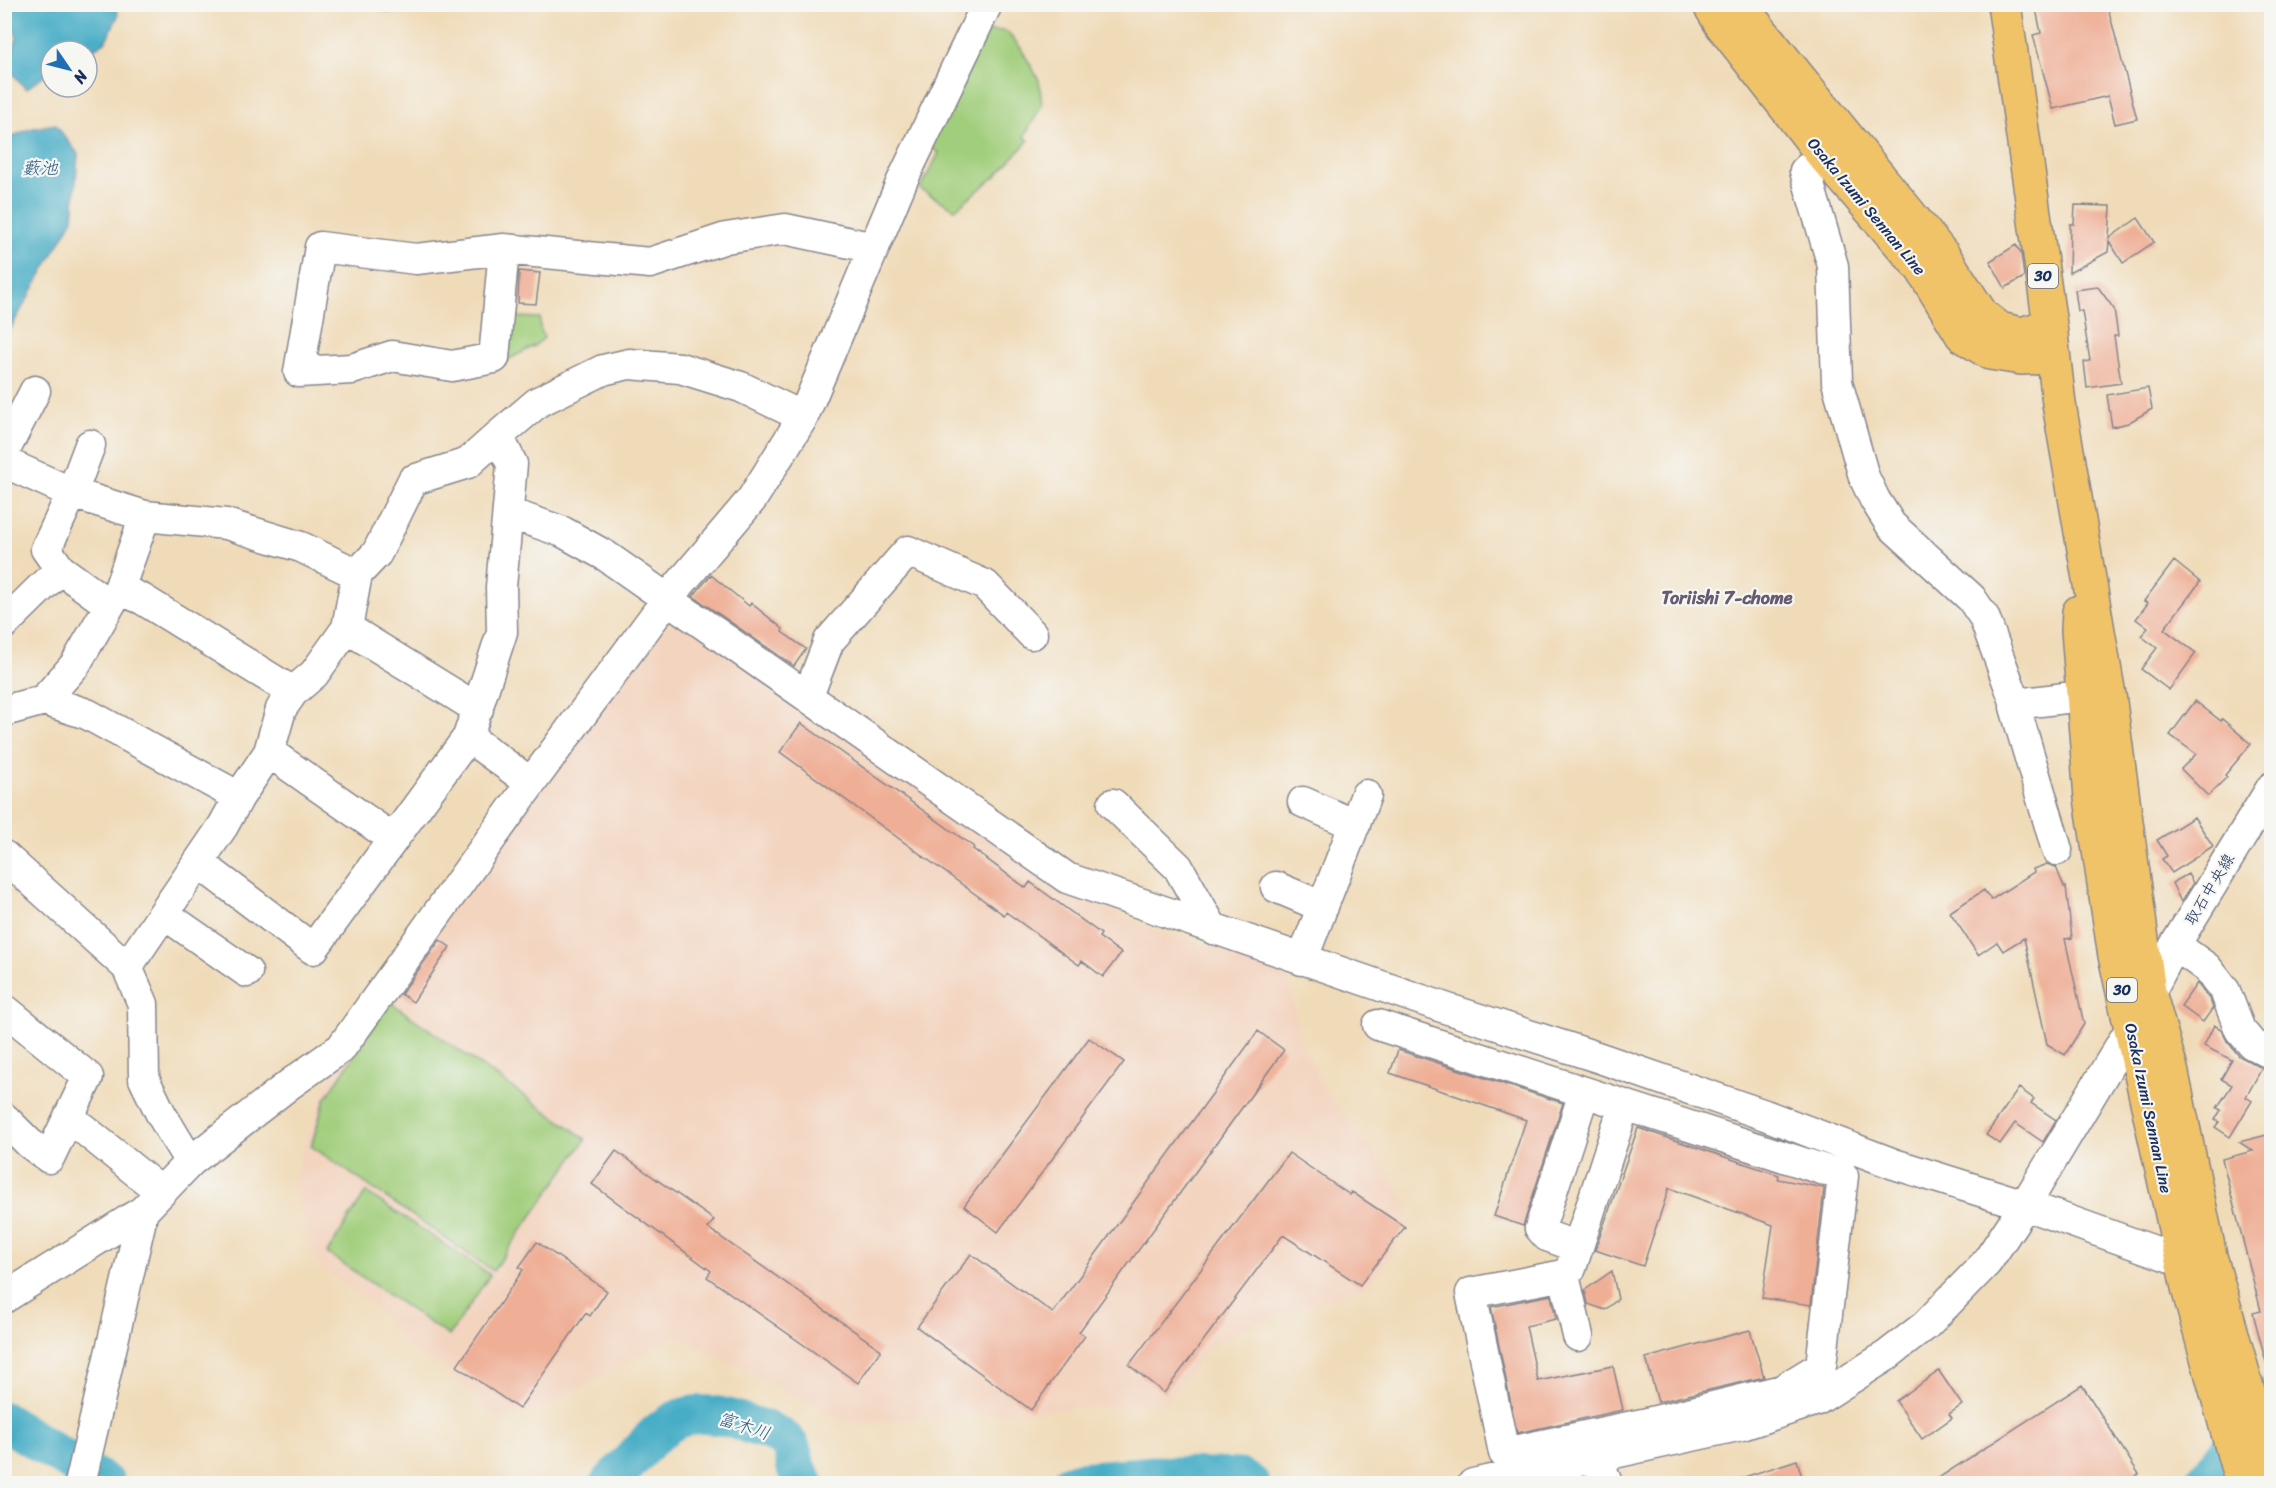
<svg xmlns="http://www.w3.org/2000/svg" width="2276" height="1488" viewBox="0 0 2276 1488" font-family="Sriracha,'Klee One',sans-serif">
<style>
.built{fill:#f3d4bf}
.green{fill:#a1ce7b;stroke:#5e7e6c;stroke-width:1.5}
.forest{fill:#80b16b;stroke:#4e7064;stroke-width:1.5}
.water{fill:#46adc6;stroke:#306e92;stroke-width:1.5}
.lines{fill:none;stroke-linecap:round;stroke-linejoin:round}
.river{stroke:#46adc6;stroke-width:39}
.building{fill:#efaf96}
.minor-casing{stroke:#86858c;stroke-width:33}
.major-casing{stroke:#86858c;stroke-width:36}
.minor{stroke:#fff;stroke-width:30}
.major{stroke:#f0c369;stroke-width:33}
.labels{text-anchor:middle;stroke-width:4.5;stroke-linejoin:round;paint-order:stroke}
.shield{fill:#f6f6f2;stroke:#5d6b8a;stroke-width:1.5}
.shield-label{font-size:15px;font-weight:bold;fill:#1b2f5e}
.street-label{font-size:16px;fill:#1b2f5e;stroke:#f6f6f2}
.water-label{font-size:18px;font-style:italic;fill:#2a5b82;stroke:#f6f6f2}
.neighbourhood-label{font-size:18px;font-weight:bold;fill:#655c72;stroke:#f6f6f2}
</style>
<rect width="100%" height="100%" fill="#f6f6f2"/>
<filter id="ink" filterUnits="userSpaceOnUse"><feTurbulence type="fractalNoise" baseFrequency=".0167" numOctaves="2"/><feDisplacementMap in="SourceGraphic" scale="12" xChannelSelector="R" yChannelSelector="G"/><feConvolveMatrix kernelMatrix="1 2 1 2 8 2 1 2 1" color-interpolation-filters="sRGB"/></filter>
<filter id="wash" filterUnits="userSpaceOnUse"><feTurbulence type="fractalNoise" baseFrequency=".008" numOctaves="4" result="noise"/><feDisplacementMap in="SourceGraphic" scale="24" xChannelSelector="R" yChannelSelector="G"/><feGaussianBlur stdDeviation="1.35" result="paint"/><feColorMatrix in="noise" values="0 0 0 0 0 0 0 0 0 0 0 0 0 0 0 0 0 1.4 0 .05"/><feComposite in="paint" operator="in"/></filter>
<g filter="url(#wash)">
<rect width="100%" height="100%" fill="#f0dbb9"/>
<path class="built" d="M 689,623 L 1074,891 L 1142,926 L 1287,969 L 1301,1041 L 1323,1088 L 1388,1171 L 1408,1207 L 1404,1234 L 1395,1250 L 1366,1287 L 1263,1320 L 1208,1348 L 1167,1403 L 848,1423 L 676,1335 L 546,1407 L 498,1419 L 449,1373 L 405,1344 L 378,1309 L 317,1265 L 293,1183 L 312,1123 L 330,1078 L 651,628 Z"/>
<path class="green" d="M 984,31 L 1006,31 L 1020,47 L 1039,80 L 1042,105 L 1024,137 L 1029,140 L 996,176 L 955,209 L 920,189 L 939,153 L 929,146 Z
M 512,317 L 540,318 L 540,327 L 544,338 L 534,346 L 506,361 Z
M 390,1002 L 586,1139 L 493,1271 L 311,1146 L 325,1099 Z
M 366,1192 L 490,1275 L 449,1336 L 327,1253 Z"/>
<path class="forest" d="M 369,5 L 432,5 C 412,11 388,18 369,5 Z"/>
<path class="water" d="M 4,5 L 116,5 L 118,16 L 105,42 L 87,53 L 87,51 L 51,51 L 51,70 L 26,89 L 8,68 L 17,37 L 5,14 Z
M 55,124 L 78,154 L 73,219 L 5,338 L 5,140 L 29,129 Z"/>
<g class="lines">
<path class="river" d="M 4,1421 L 106,1484
M 609,1484 C 660,1433 670,1395 750,1425 C 762,1429 783,1434 790,1446 C 794,1452 794,1461 796,1468 C 798,1473 802,1478 805,1484
M 1069,1484 L 1079,1481 L 1154,1475 L 1240,1478 L 1251,1484
M 2202,1484 L 2272,1396"/>
</g>
<g id="blocks">
<path class="building" d="M 2035,4 L 2107,4 L 2137,119 L 2115,124 L 2108,96 L 2053,109 L 2033,35 L 2041,33 Z
M 2075,205 L 2111,206 L 2109,238 L 2138,218 L 2154,242 L 2123,263 L 2109,241 L 2108,252 L 2069,273 L 2070,224 L 2074,224 Z
M 2016,245 L 2021,253 L 2024,277 L 2005,288 L 1990,261 Z
M 519,271 L 540,273 L 536,304 L 518,303 Z
M 2098,287 L 2114,309 L 2118,336 L 2114,336 L 2121,383 L 2087,388 L 2084,362 L 2090,361 L 2082,311 L 2078,311 L 2075,290 Z
M 2148,388 L 2152,409 L 2128,423 L 2112,427 L 2107,395 Z
M 2174,561 L 2200,582 L 2164,629 L 2196,653 L 2169,690 L 2141,669 L 2157,648 L 2141,636 L 2148,628 L 2136,619 L 2148,603 L 2144,601 Z
M 711,575 L 749,606 L 751,603 L 783,629 L 782,632 L 806,649 L 794,666 L 693,596 Z
M 2195,701 L 2221,721 L 2222,719 L 2251,744 L 2225,775 L 2227,777 L 2208,796 L 2181,769 L 2196,754 L 2170,735 Z
M 801,723 L 974,847 L 973,849 L 1026,888 L 1030,882 L 1101,934 L 1099,937 L 1121,953 L 1103,977 L 1082,961 L 1079,965 L 1006,912 L 1004,915 L 780,752 Z
M 2194,817 L 2213,846 L 2172,873 L 2162,859 L 2167,856 L 2157,840 Z
M 2047,864 L 2056,867 L 2064,887 L 2066,887 L 2072,938 L 2065,939 L 2084,1024 L 2065,1055 L 2047,1044 L 2024,938 L 2003,951 L 1997,942 L 1978,955 L 1950,912 L 1984,890 L 1991,900 L 2034,872 L 2033,869 Z
M 2188,874 L 2193,883 L 2181,902 L 2172,883 Z
M 440,940 L 450,947 L 413,1002 L 401,994 Z
M 2197,983 L 2210,1000 L 2213,1008 L 2203,1022 L 2181,1006 Z
M 2214,1025 L 2221,1029 L 2227,1041 L 2239,1056 L 2262,1068 L 2246,1097 L 2252,1101 L 2230,1137 L 2215,1127 L 2219,1122 L 2215,1120 L 2221,1110 L 2217,1108 L 2232,1085 L 2221,1079 L 2232,1060 L 2204,1046 Z
M 1258,1031 L 1284,1050 L 1079,1332 L 1085,1336 L 1031,1410 L 917,1327 L 971,1254 L 1053,1313 Z
M 1089,1038 L 1124,1062 L 998,1232 L 964,1206 Z
M 1398,1050 L 1563,1103 L 1523,1226 L 1494,1216 L 1526,1120 L 1390,1073 Z
M 2019,1088 L 2034,1099 L 2031,1103 L 2056,1120 L 2043,1142 L 2015,1123 L 2000,1144 L 1986,1135 Z
M 1638,1128 L 1779,1175 L 1778,1179 L 1824,1188 L 1811,1305 L 1762,1298 L 1773,1225 L 1669,1188 L 1643,1266 L 1595,1250 Z
M 2267,1135 L 2271,1146 L 2271,1362 L 2266,1362 L 2253,1313 L 2261,1311 L 2222,1159 L 2253,1151 L 2239,1142 Z
M 616,1151 L 714,1220 L 708,1228 L 881,1350 L 858,1383 L 707,1277 L 711,1271 L 592,1184 Z
M 1289,1153 L 1350,1195 L 1352,1192 L 1405,1227 L 1360,1285 L 1283,1235 L 1164,1393 L 1129,1365 Z
M 537,1242 L 607,1291 L 590,1316 L 586,1313 L 519,1409 L 457,1366 L 523,1270 L 519,1267 Z
M 1612,1271 L 1618,1299 L 1605,1310 L 1588,1304 L 1585,1290 Z
M 1551,1295 L 1556,1319 L 1526,1326 L 1538,1381 L 1613,1366 L 1623,1410 L 1517,1433 L 1491,1307 Z
M 1750,1330 L 1764,1377 L 1658,1402 L 1646,1358 Z
M 1939,1371 L 1962,1405 L 1949,1414 L 1952,1418 L 1922,1439 L 1896,1401 Z
M 2082,1385 L 2139,1474 L 2124,1484 L 1929,1484 Z
M 1797,1460 L 1804,1484 L 1736,1484 L 1735,1480 Z"/>
</g>
</g>
<g filter="url(#ink)">
<use href="#blocks" fill-opacity="0" stroke="#86858c" stroke-width="1.5"/>
<g class="lines">
<g class="minor-casing">
<path id="minor" d="M 1822,154 L 1805,171 L 1833,266 L 1837,382 L 1864,477 L 1875,500 L 1891,525 L 1971,598 L 1984,617 L 2016,704 L 2015,707 L 2057,850
M 504,249 L 494,358 L 452,366 L 392,356 L 352,369 L 299,372 L 320,247 L 416,259 L 504,249 L 650,263 L 726,238 L 785,229 L 874,248
M 90,445 L 72,493 L 46,549 L 60,569 L 108,604
M 4,452 L 35,391
M 4,462 L 72,493 L 145,516 L 226,524 L 301,547 L 357,574
M 509,513 L 563,532 L 606,556 L 1067,878 L 1445,1008 L 1597,1057 L 1765,1115 L 1894,1164 L 2025,1205 L 2182,1261 L 2204,1257
M 119,589 L 142,599 L 293,692
M 4,624 L 60,569
M 347,628 L 478,709
M 808,696 L 829,641 L 908,551 L 985,585 L 1032,634
M 44,700 L 87,714 L 239,797
M 2016,704 L 2065,698 L 2106,695
M 4,711 L 44,700 L 75,665 L 119,589 L 145,516
M 269,752 L 392,838
M 531,783 L 468,737 L 502,632 L 501,587 L 512,464 L 498,436 L 538,402 L 603,370 L 629,364 L 680,368 L 741,387 L 803,417
M 1303,802 L 1355,825
M 1113,804 L 1178,867 L 1213,929
M 4,856 L 127,967 L 143,1004 L 144,1079 L 161,1114 L 190,1162
M 199,863 L 313,949 L 468,737
M 1276,887 L 1323,907
M 164,914 L 247,972
M 2175,945 L 2207,968 L 2225,991 L 2240,1030 L 2252,1044 L 2272,1054
M 1302,960 L 1366,795
M 127,967 L 223,826 L 239,797 L 269,752 L 281,709 L 293,692 L 314,674 L 347,628 L 357,574 L 377,553 L 413,480 L 468,463 L 498,436
M 4,1009 L 88,1077 L 49,1158 L 29,1143 L 4,1118
M 1378,1025 L 1843,1176 L 1821,1366 L 1782,1390 L 1643,1424 L 1504,1453 L 1471,1293 L 1564,1275 L 1571,1268 L 1624,1106
M 70,1118 L 160,1191
M 1578,1247 L 1547,1236 L 1540,1228 L 1584,1093
M 1564,1275 L 1578,1336
M 4,1298 L 143,1211 L 190,1162 L 290,1084 L 341,1048 L 531,783 L 668,598 L 752,499 L 803,417 L 902,181 L 987,4
M 1598,1458 L 1607,1484
M 80,1484 L 143,1211
M 1473,1484 L 1742,1425 L 1817,1400 L 1886,1356 L 1926,1325 L 1987,1262 L 2025,1205 L 2131,1028 L 2175,945 L 2272,787"/>
</g>
<g class="major-casing">
<path id="major" d="M 1709,4 L 1721,24 L 1822,154 L 1922,269 L 1962,335 L 1990,353 L 2021,358 L 2052,357
M 1739,4 L 1943,255 L 1982,315 L 2000,329 L 2022,334 L 2050,325
M 2004,4 L 2050,325 L 2059,404 L 2109,695 L 2149,992 L 2171,1069 L 2210,1256 L 2272,1476
M 2079,612 L 2078,630 L 2091,798 L 2115,956 L 2189,1292 L 2242,1484"/>
</g>
<use href="#minor" class="minor"/>
<use href="#major" class="major"/>
</g>
</g>
<g class="labels">
<g class="shield">
<rect x="2028" y="264" width="30" height="24" rx="4.5"/>
<rect x="2107" y="978" width="30" height="24" rx="4.5"/>
</g>
<g class="shield-label">
<text x="2043" y="281">30</text>
<text x="2122" y="995">30</text>
</g>
<g class="street-label">
<text transform="translate(1867 206) rotate(50)" y="6">Osaka Izumi Sennan Line</text>
<text transform="translate(2209 889) rotate(-59)" y="6">取石中央線</text>
<text transform="translate(2149 1108) rotate(78)" y="6">Osaka Izumi Sennan Line</text>
</g>
<g class="water-label">
<text x="40" y="174">藪池</text>
<text transform="translate(744 1426) rotate(18)" y="6">富木川</text>
</g>
<g class="neighbourhood-label">
<text x="1727" y="604">Toriishi 7-chome</text>
</g>
</g>
<rect width="2276" height="1488" fill="none" stroke="#f6f6f2" stroke-width="24"/>
<g transform="translate(69 69) rotate(125)"><circle r="28" fill="#f6f6f2" stroke="#9ea6b7" stroke-width="1.5"/>
<path d="M0-4.5L10 22L0 15L-10 22Z" fill="#1f6fb2"/>
<text y="-9" font-size="16" font-weight="bold" text-anchor="middle" fill="#1b2f5e">N</text>
</g>
</svg>
